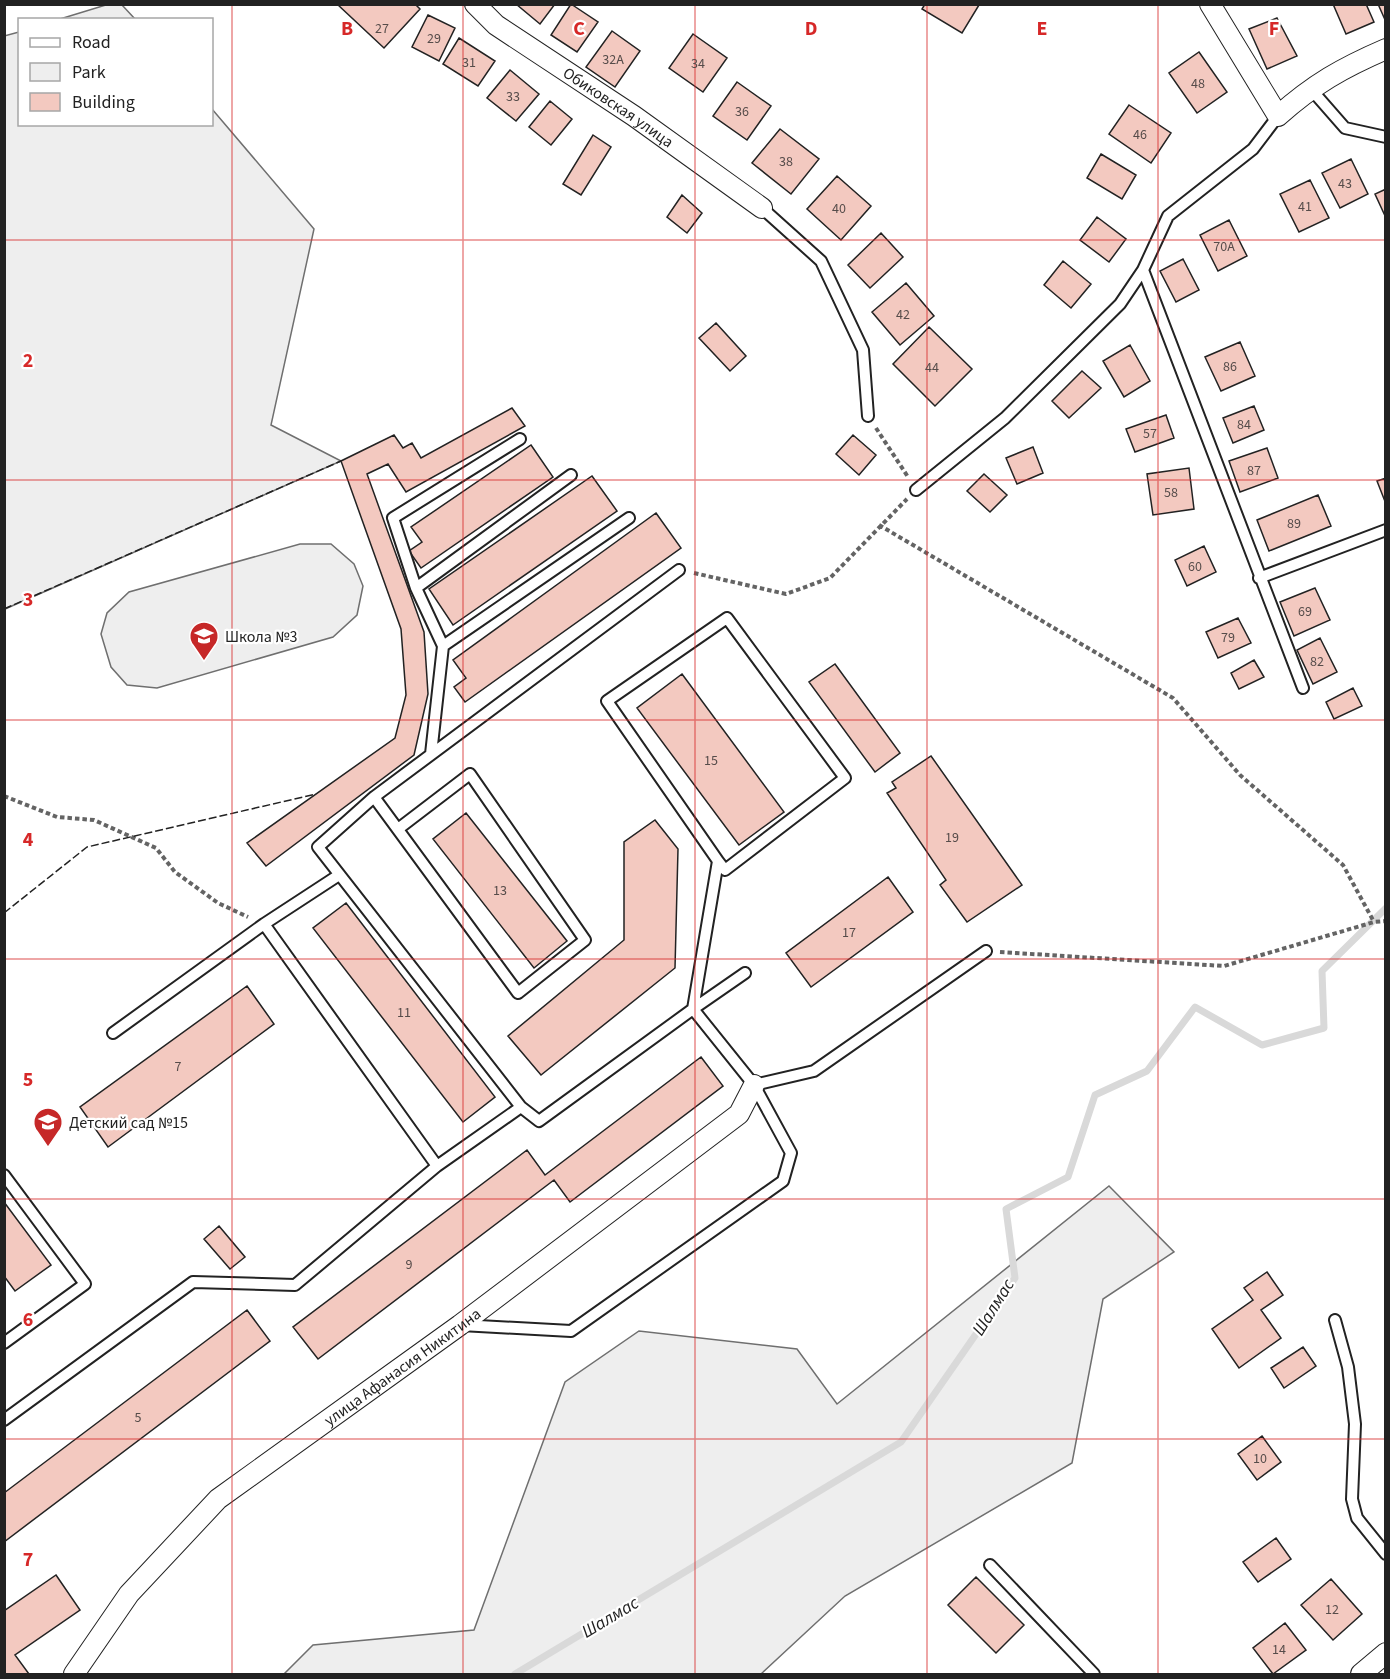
<svg xmlns="http://www.w3.org/2000/svg" width="1390" height="1679" viewBox="0 0 1390 1679" font-family="'Source Sans 3',sans-serif">
<style>
.green{fill:#eee;stroke:#6f6f6f;stroke-width:1.5}
.lines{fill:none;stroke-linecap:round;stroke-linejoin:round}
.stream{stroke:#d9d9d9;stroke-width:7}
.building{fill:#f3c9c0;stroke:#222;stroke-width:1.5}
.lane-casing{stroke:#222;stroke-width:14}
.street-casing{stroke:#222;stroke-width:22}
.path{stroke:#646464;stroke-width:4;stroke-dasharray:4.5 3;stroke-linecap:butt}
.lane{stroke:#fff;stroke-width:10}
.street{stroke:#fff;stroke-width:20}
.fence{stroke:#222;stroke-width:1.5;stroke-dasharray:8 3;stroke-linecap:butt}
.grid{fill:none;stroke:#d62828;stroke-width:1.5;stroke-opacity:0.55}
.labels{text-anchor:middle;stroke-width:4.5;stroke-linejoin:round;paint-order:stroke}
.number-label{font-size:14px;fill:#564c4a}
.street-label{font-size:16px;fill:#222;stroke:#fff}
.poi-label{font-size:16px;fill:#222;stroke:#fff;text-anchor:start}
.water-label{font-size:18px;font-style:italic;fill:#222;stroke:#fff}
.grid-label{font-size:20px;text-anchor:middle;font-weight:bold;fill:#d62828;stroke:#fff;stroke-width:4.5;stroke-linejoin:round;paint-order:stroke}
</style>
<rect width="100%" height="100%" fill="#fff"/>
<path class="green" d="M 109,4 L 122,5 L 135,19 L 60,19 Z
M 19,32 L 20,124 L 212,124 L 212,109 L 314,229 L 271,425 L 341,461 L 5,609 L 4,36 Z
M 300,544 L 331,544 L 354,564 L 363,586 L 357,615 L 333,637 L 157,688 L 127,685 L 111,667 L 101,634 L 107,613 L 129,592 Z
M 1109,1186 L 1174,1252 L 1103,1299 L 1072,1463 L 845,1596 L 761,1674 L 284,1674 L 313,1645 L 474,1630 L 565,1382 L 639,1331 L 797,1349 L 837,1404 Z"/>
<g class="lines">
<path class="stream" d="M 515,1674 L 901,1442 L 1015,1278 L 1006,1209 L 1068,1177 L 1095,1095 L 1147,1071 L 1195,1007 L 1262,1045 L 1324,1028 L 1322,971 L 1386,908"/>
</g>
<path class="building" d="M 337,4 L 415,4 L 420,9 L 384,48 Z
M 516,4 L 555,4 L 540,24 Z
M 571,4 L 598,22 L 577,52 L 551,35 Z
M 925,4 L 977,4 L 979,5 L 962,33 L 922,9 Z
M 1333,4 L 1366,4 L 1374,22 L 1346,34 Z
M 1378,4 L 1386,4 L 1386,22 Z
M 428,15 L 455,28 L 439,61 L 412,47 Z
M 1277,18 L 1297,56 L 1267,69 L 1249,29 Z
M 612,31 L 640,51 L 615,87 L 586,67 Z
M 693,34 L 727,58 L 703,92 L 669,68 Z
M 459,38 L 495,61 L 478,86 L 443,64 Z
M 1199,52 L 1227,92 L 1197,113 L 1169,73 Z
M 510,70 L 539,94 L 516,121 L 487,98 Z
M 737,82 L 771,106 L 747,140 L 713,116 Z
M 550,101 L 572,119 L 551,145 L 529,127 Z
M 1129,105 L 1171,133 L 1151,163 L 1109,134 Z
M 780,129 L 819,159 L 791,194 L 752,163 Z
M 593,135 L 611,147 L 581,195 L 563,184 Z
M 1101,154 L 1136,175 L 1122,199 L 1087,178 Z
M 1351,159 L 1368,194 L 1340,208 L 1322,173 Z
M 837,176 L 871,206 L 841,240 L 807,209 Z
M 1310,180 L 1329,218 L 1299,232 L 1280,194 Z
M 1386,189 L 1386,218 L 1375,194 Z
M 682,195 L 702,213 L 687,233 L 667,217 Z
M 1097,217 L 1126,239 L 1109,262 L 1080,240 Z
M 1229,220 L 1247,256 L 1218,271 L 1200,235 Z
M 881,233 L 903,257 L 870,288 L 848,265 Z
M 1183,259 L 1199,290 L 1176,302 L 1160,271 Z
M 1063,261 L 1091,284 L 1071,308 L 1044,285 Z
M 906,283 L 934,316 L 900,345 L 872,312 Z
M 716,323 L 746,356 L 730,371 L 699,338 Z
M 929,327 L 972,369 L 935,406 L 893,364 Z
M 1240,342 L 1255,376 L 1221,391 L 1205,357 Z
M 1130,345 L 1150,381 L 1124,397 L 1103,361 Z
M 1082,371 L 1101,388 L 1069,418 L 1052,401 Z
M 1254,406 L 1264,430 L 1233,443 L 1223,418 Z
M 512,408 L 525,426 L 406,492 L 388,464 L 367,474 L 424,632 L 428,694 L 414,755 L 266,866 L 247,843 L 395,738 L 406,695 L 401,629 L 341,461 L 394,435 L 403,448 L 412,443 L 421,458 Z
M 1166,415 L 1174,438 L 1135,452 L 1126,429 Z
M 853,435 L 876,455 L 859,475 L 836,454 Z
M 531,445 L 553,477 L 421,568 L 409,551 L 422,542 L 411,527 Z
M 1033,447 L 1043,473 L 1017,484 L 1006,458 Z
M 1267,448 L 1278,478 L 1240,492 L 1229,461 Z
M 1189,468 L 1194,509 L 1153,515 L 1147,474 Z
M 984,474 L 1007,495 L 990,512 L 967,491 Z
M 592,476 L 617,511 L 453,625 L 429,589 Z
M 1386,478 L 1386,504 L 1377,481 Z
M 1318,495 L 1331,526 L 1269,551 L 1257,520 Z
M 656,513 L 681,548 L 465,702 L 454,687 L 466,678 L 453,660 Z
M 1204,546 L 1216,572 L 1187,586 L 1175,560 Z
M 1315,588 L 1330,620 L 1294,636 L 1280,602 Z
M 1238,618 L 1251,643 L 1218,658 L 1206,632 Z
M 1320,638 L 1337,672 L 1313,684 L 1297,650 Z
M 1254,660 L 1264,677 L 1239,689 L 1231,673 Z
M 835,664 L 900,753 L 875,772 L 809,682 Z
M 682,674 L 784,812 L 739,845 L 637,708 Z
M 1353,688 L 1362,706 L 1334,719 L 1326,702 Z
M 931,756 L 1022,885 L 967,922 L 940,885 L 946,880 L 887,793 L 896,788 L 892,782 Z
M 466,813 L 567,941 L 534,968 L 433,839 Z
M 655,820 L 678,849 L 675,968 L 541,1075 L 508,1036 L 624,940 L 624,842 Z
M 888,877 L 913,912 L 811,987 L 786,953 Z
M 346,903 L 495,1097 L 463,1122 L 313,928 Z
M 247,986 L 274,1024 L 108,1147 L 80,1107 Z
M 701,1057 L 723,1086 L 570,1202 L 554,1180 L 318,1359 L 293,1327 L 527,1150 L 545,1175 Z
M 4,1202 L 51,1265 L 15,1291 L 4,1276 Z
M 219,1226 L 245,1257 L 230,1269 L 204,1239 Z
M 1267,1272 L 1283,1295 L 1261,1310 L 1281,1338 L 1239,1368 L 1212,1329 L 1253,1300 L 1244,1288 Z
M 247,1310 L 270,1341 L 4,1542 L 4,1493 Z
M 1303,1347 L 1316,1366 L 1284,1388 L 1271,1368 Z
M 1262,1436 L 1281,1462 L 1257,1480 L 1238,1454 Z
M 1276,1538 L 1291,1559 L 1258,1582 L 1243,1562 Z
M 56,1575 L 80,1610 L 15,1655 L 29,1674 L 4,1674 L 4,1611 Z
M 976,1577 L 1024,1625 L 996,1653 L 948,1605 Z
M 1331,1579 L 1362,1614 L 1333,1640 L 1301,1605 Z
M 1285,1623 L 1306,1650 L 1273,1674 L 1253,1648 Z"/>
<g class="lines">
<g class="lane-casing">
<path id="lane" d="M 1310,88 L 1345,128 L 1386,137
M 762,208 L 821,261 L 863,350 L 868,416
M 1143,270 L 1303,688
M 916,490 L 1005,418 L 1120,304 L 1143,270 L 1168,216 L 1253,149 L 1278,116
M 1259,578 L 1386,530
M 416,588 L 393,518 L 520,439
M 443,646 L 416,588 L 571,475
M 431,754 L 443,646 L 629,518
M 374,797 L 518,993 L 585,940 L 470,774 L 398,829
M 264,924 L 437,1166
M 693,1009 L 718,861 L 607,701 L 727,618 L 845,778 L 725,870 L 718,861
M 693,1009 L 745,973
M 113,1033 L 264,924 L 339,875
M 754,1085 L 814,1071 L 986,951
M 521,1107 L 318,847 L 374,797 L 679,570
M 4,1175 L 85,1284 L 4,1343
M 1335,1320 L 1348,1367 L 1355,1424 L 1352,1499 L 1357,1518 L 1386,1554
M 4,1420 L 193,1282 L 295,1285 L 437,1166 L 521,1107 L 539,1121 L 693,1009 L 754,1085 L 791,1153 L 783,1181 L 571,1331 L 461,1325
M 990,1565 L 1094,1674"/>
</g>
<g class="street-casing">
<g id="street">
<path id="s1" d="M 475,4 L 496,25 L 634,116 L 762,208"/>
<path d="M 1210,4 L 1278,116 C 1314,84 1342,68 1386,49"/>
<path id="s2" d="M 74,1674 L 129,1594 L 218,1499 L 460,1325 L 739,1114 L 754,1085"/>
<path d="M 1361,1674 L 1386,1653"/>
</g>
</g>
<path class="path" d="M 876,428 L 908,477
M 879,525 L 1173,698 L 1240,775 L 1343,865 L 1374,922
M 694,573 L 786,594 L 830,578 L 907,499
M 4,796 L 57,817 L 94,820 L 156,848 L 175,872 L 218,903 L 248,917
M 1000,952 L 1224,966 L 1374,922 L 1386,921"/>
<use href="#lane" class="lane"/>
<use href="#street" class="street"/>
<path class="fence" d="M 4,609 L 341,461
M 4,913 L 87,847 L 316,794"/>
</g>
<path class="grid" d="M 232,4 L 232,1674M 463,4 L 463,1674M 695,4 L 695,1674M 927,4 L 927,1674M 1158,4 L 1158,1674M 4,240 L 1386,240M 4,480 L 1386,480M 4,720 L 1386,720M 4,959 L 1386,959M 4,1199 L 1386,1199M 4,1439 L 1386,1439"/>
<defs>
<g id="school-pin" transform="scale(1.5)"><path d="M0 17L-7.5 6A9.5 9.5 0 1 1 7.5 6Z" fill="#c62828" stroke="#fff"/><path d="M0-5L7-2L0 1L-7-2ZM-4 1L0 2.5L4 1V4Q0 6-4 4Z" fill="#fff"/></g>
</defs>
<g fill-rule="evenodd">
<use href="#school-pin" x="204" y="636"/>
<use href="#school-pin" x="48" y="1122"/>
</g>
<g class="labels">
<g class="number-label">
<text x="382" y="33">27</text>
<text x="434" y="43">29</text>
<text x="613" y="64">32А</text>
<text x="469" y="67">31</text>
<text x="698" y="68">34</text>
<text x="1198" y="88">48</text>
<text x="513" y="101">33</text>
<text x="742" y="116">36</text>
<text x="1140" y="139">46</text>
<text x="786" y="166">38</text>
<text x="1345" y="188">43</text>
<text x="1305" y="211">41</text>
<text x="839" y="213">40</text>
<text x="1224" y="251">70А</text>
<text x="903" y="319">42</text>
<text x="1230" y="371">86</text>
<text x="932" y="372">44</text>
<text x="1244" y="429">84</text>
<text x="1150" y="438">57</text>
<text x="1254" y="475">87</text>
<text x="1171" y="497">58</text>
<text x="1294" y="528">89</text>
<text x="1195" y="571">60</text>
<text x="1305" y="616">69</text>
<text x="1228" y="642">79</text>
<text x="1317" y="666">82</text>
<text x="711" y="765">15</text>
<text x="952" y="842">19</text>
<text x="500" y="895">13</text>
<text x="849" y="937">17</text>
<text x="404" y="1017">11</text>
<text x="178" y="1071">7</text>
<text x="409" y="1269">9</text>
<text x="138" y="1422">5</text>
<text x="1260" y="1463">10</text>
<text x="1332" y="1614">12</text>
<text x="1279" y="1654">14</text>
</g>
<g class="street-label">
<text dy="6" stroke="none"><textPath href="#s1" startOffset="177">Обиковская улица</textPath></text>
<text dy="6" stroke="none"><textPath href="#s2" startOffset="454">улица Афанасия Никитина</textPath></text>
</g>
<g class="poi-label">
<text x="225" y="642">Школа №3</text>
<text x="69" y="1128">Детский сад №15</text>
</g>
<g class="water-label">
<text transform="translate(993 1307) rotate(-58)" y="6">Шалмас</text>
<text transform="translate(610 1617) rotate(-31)" y="6">Шалмас</text>
</g>
</g>
<g class="grid-label">
<text x="347" y="35">B</text>
<text x="579" y="35">C</text>
<text x="811" y="35">D</text>
<text x="1042" y="35">E</text>
<text x="1274" y="35">F</text>
<text x="28" y="367">2</text>
<text x="28" y="606">3</text>
<text x="28" y="846">4</text>
<text x="28" y="1086">5</text>
<text x="28" y="1326">6</text>
<text x="28" y="1566">7</text>
</g>
<rect width="1390" height="1679" fill="none" stroke="#222222" stroke-width="12"/>
<rect x="18" y="18" width="195" height="108" fill="#ffffff" stroke="#a7a7a7" stroke-width="1.5"/>
<rect x="30" y="38" width="30" height="9" fill="#ffffff" stroke="#a7a7a7" stroke-width="1.5"/>
<text x="72" y="48" font-size="18" fill="#222222">Road</text>
<rect x="30" y="63" width="30" height="18" fill="#eeeeee" stroke="#a7a7a7" stroke-width="1.5"/>
<text x="72" y="78" font-size="18" fill="#222222">Park</text>
<rect x="30" y="93" width="30" height="18" fill="#f3c9c0" stroke="#a7a7a7" stroke-width="1.5"/>
<text x="72" y="108" font-size="18" fill="#222222">Building</text>
</svg>
